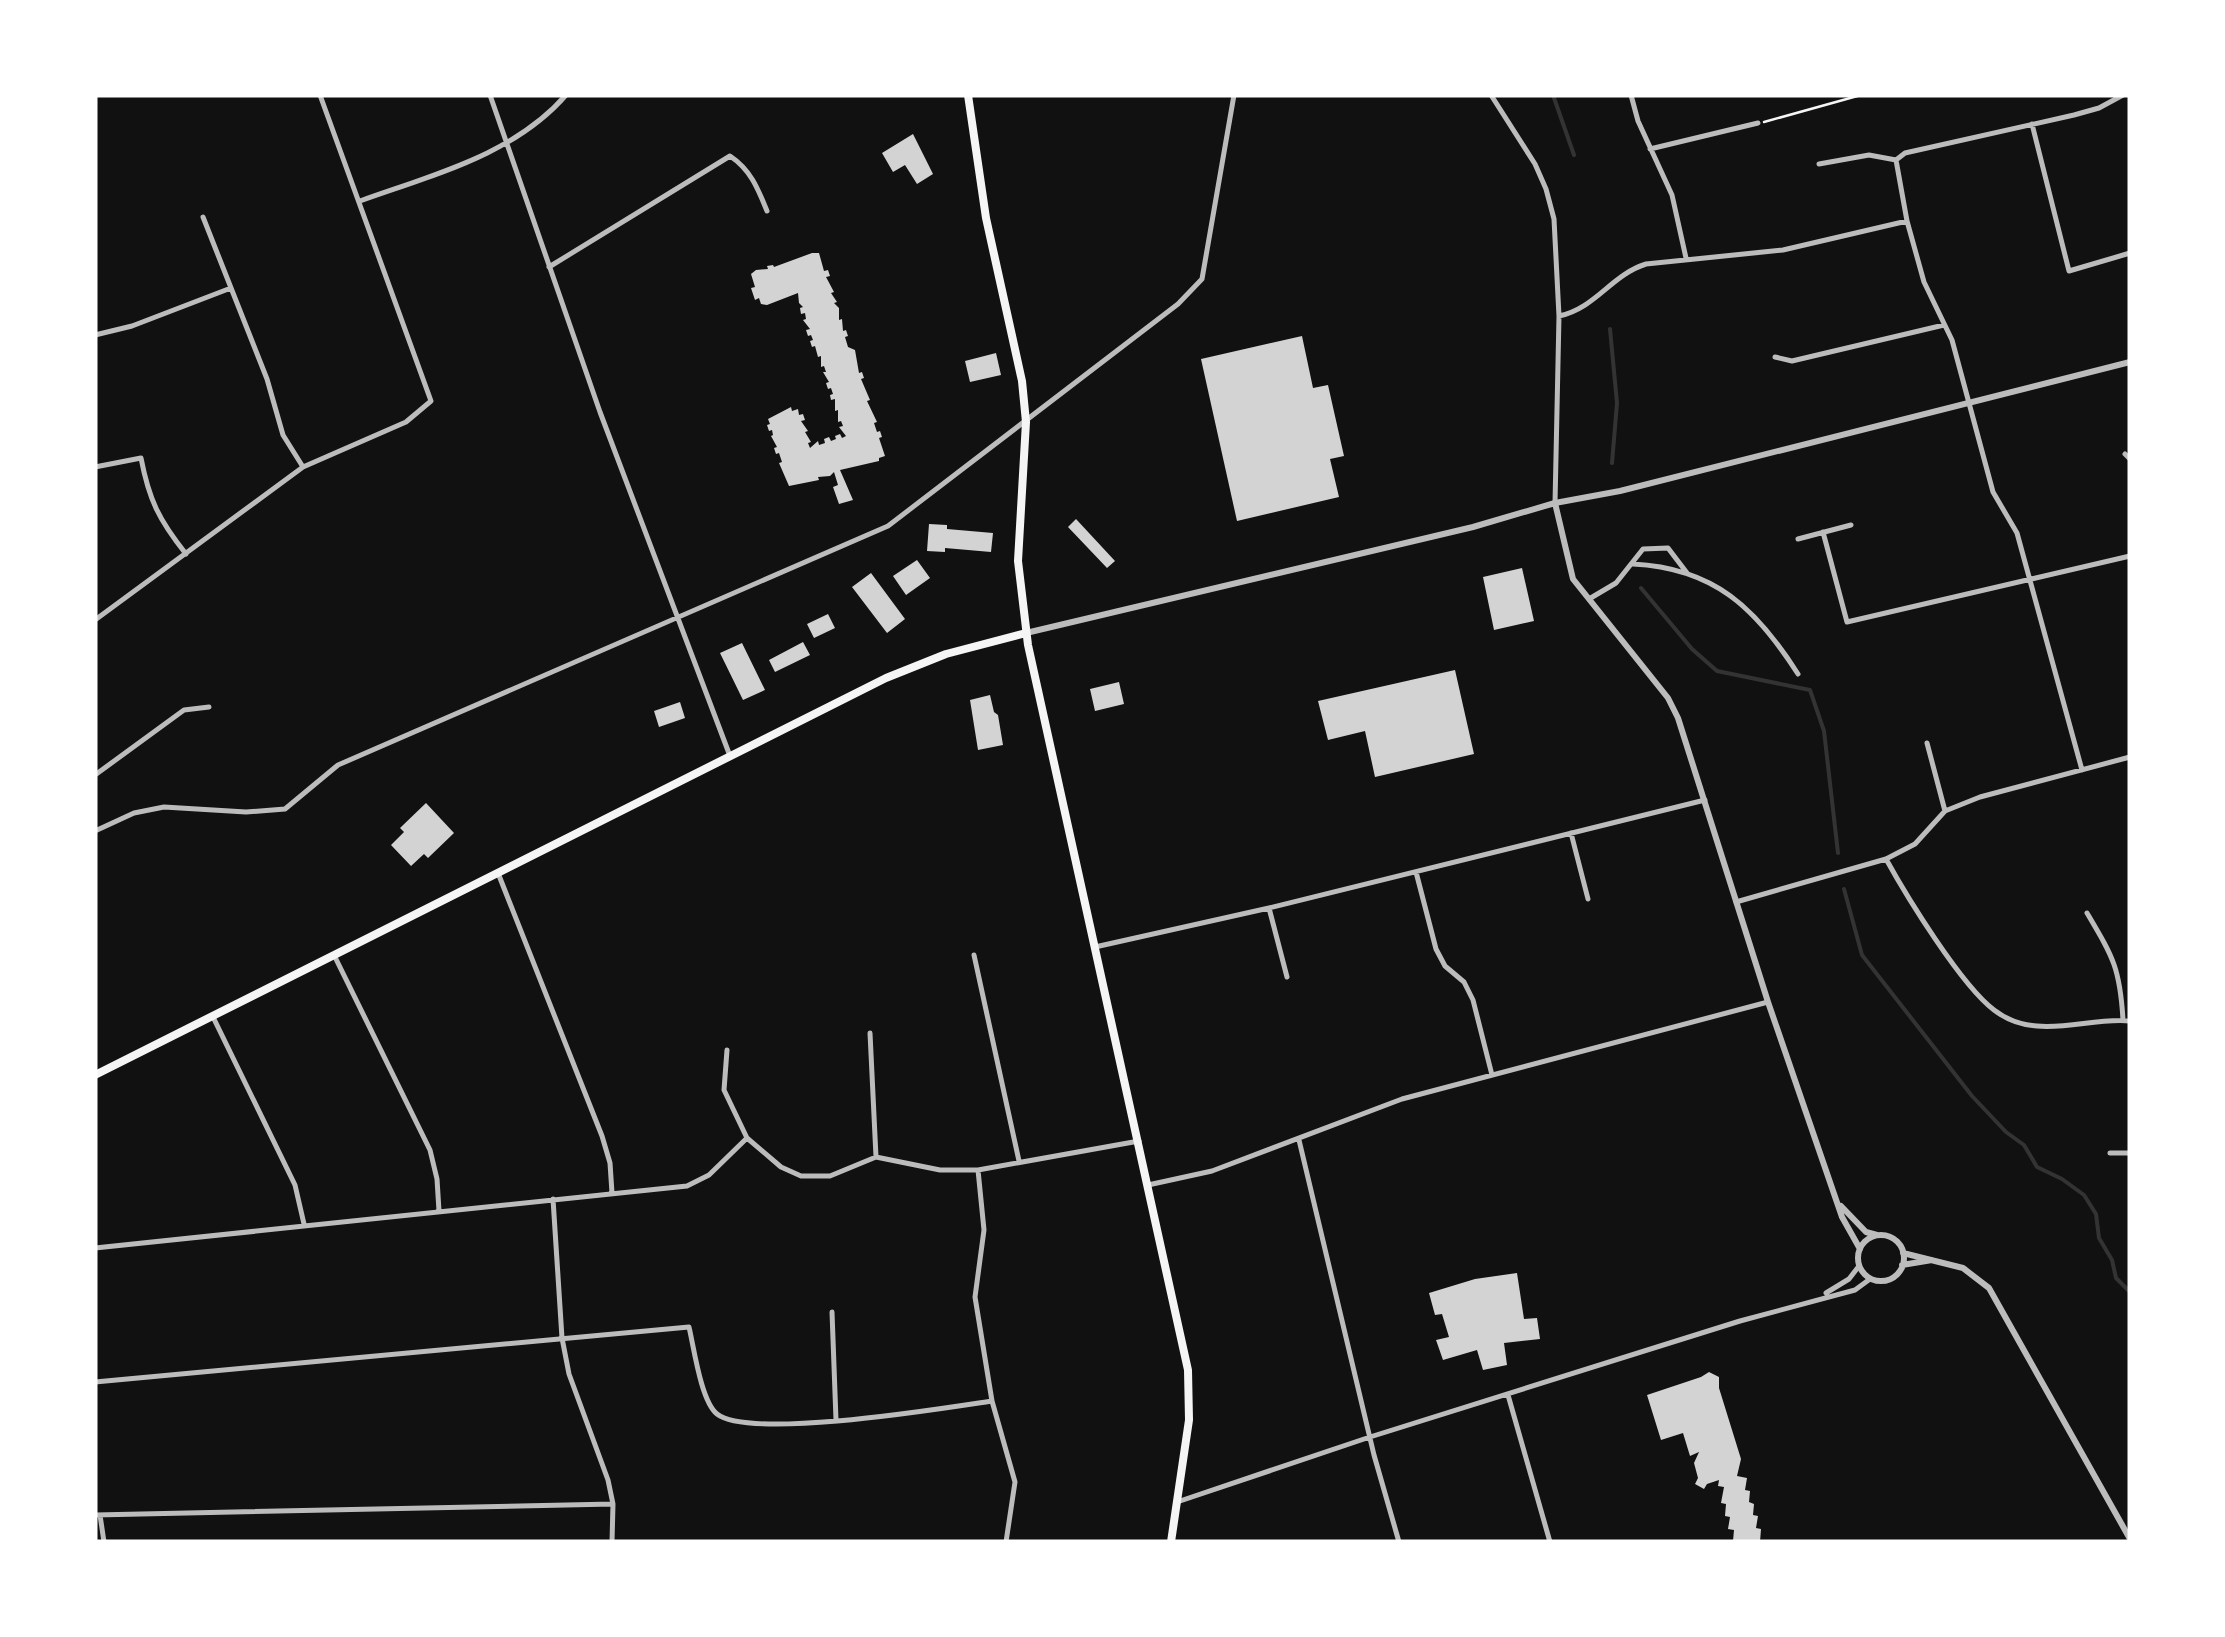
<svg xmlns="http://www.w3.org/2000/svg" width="2225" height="1637" viewBox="0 0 2225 1637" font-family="'Nunito Sans',sans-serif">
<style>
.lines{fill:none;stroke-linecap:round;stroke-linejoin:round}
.stream{stroke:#333;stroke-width:4}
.building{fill:#d3d3d3}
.path{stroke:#f5f5f5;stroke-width:2.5}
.minor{stroke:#bcbcbc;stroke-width:5}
.tertiary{stroke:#bcbcbc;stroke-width:6}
.secondary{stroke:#f5f5f5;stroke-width:8}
</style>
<rect width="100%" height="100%" fill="#111"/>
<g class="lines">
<path class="stream" d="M 1553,95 L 1574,155
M 1610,329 L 1617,403 L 1612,463
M 1641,588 L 1692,649 L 1717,671 L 1810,690 L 1824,731 L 1838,853
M 1844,889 L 1862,955 L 1972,1096 L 2006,1132 L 2024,1145 L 2037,1167 L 2062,1179 L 2084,1195 L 2096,1214 L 2099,1238 L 2112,1260 L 2116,1278 L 2130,1292"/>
</g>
<path class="building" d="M 913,134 L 933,174 L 917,184 L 905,165 L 893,172 L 882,153 Z
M 812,253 L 819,253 L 824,271 L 828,270 L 830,276 L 826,277 L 834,292 L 831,293 L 837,302 L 834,303 L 839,308 L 839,320 L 842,319 L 843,331 L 846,330 L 848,336 L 845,337 L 848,347 L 855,350 L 859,373 L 862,372 L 864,378 L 861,379 L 870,400 L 867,401 L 877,422 L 874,423 L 877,432 L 880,431 L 882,437 L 879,438 L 885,456 L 879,458 L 879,461 L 840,470 L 853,500 L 839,504 L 833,487 L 838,485 L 834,472 L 830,476 L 818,477 L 819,480 L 789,486 L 779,463 L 782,462 L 779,453 L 776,454 L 774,448 L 777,447 L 771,436 L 773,435 L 772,430 L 769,431 L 767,425 L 770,424 L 768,419 L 791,407 L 792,411 L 798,409 L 799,415 L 803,414 L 805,420 L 801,421 L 808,431 L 805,432 L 811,442 L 808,443 L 810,448 L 818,441 L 819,445 L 825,443 L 824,439 L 829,437 L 831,441 L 836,439 L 835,436 L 840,434 L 842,438 L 846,436 L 839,427 L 843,426 L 841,421 L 838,422 L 838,410 L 835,411 L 835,399 L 831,400 L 830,395 L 833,394 L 831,388 L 828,389 L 826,383 L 829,382 L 823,372 L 826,372 L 824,366 L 821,367 L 821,356 L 818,357 L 815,346 L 812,347 L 810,341 L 813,340 L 811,335 L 808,336 L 806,330 L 810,329 L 803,320 L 806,319 L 805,313 L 801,314 L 800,308 L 803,307 L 799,303 L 798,293 L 767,305 L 761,304 L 759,298 L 755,300 L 751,288 L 755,287 L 751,274 L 756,270 L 768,269 L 767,266 L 773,265 L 774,267 Z
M 1302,336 L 1313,388 L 1328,385 L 1344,456 L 1330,459 L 1339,497 L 1237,521 L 1201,359 Z
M 996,353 L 1001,375 L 970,382 L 965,361 Z
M 1076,519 L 1115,561 L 1107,568 L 1068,527 Z
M 929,524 L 947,525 L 947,529 L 993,533 L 991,552 L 945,548 L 945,552 L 927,551 Z
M 917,560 L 930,578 L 906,595 L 893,576 Z
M 1522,568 L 1534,621 L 1494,630 L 1483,577 Z
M 871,573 L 905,619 L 887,633 L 852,587 Z
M 828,614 L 835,628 L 814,638 L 807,624 Z
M 803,642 L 810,655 L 775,672 L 769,660 Z
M 742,643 L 765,690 L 743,700 L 720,653 Z
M 1455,670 L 1474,754 L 1375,777 L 1365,731 L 1328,740 L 1318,701 Z
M 1119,682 L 1124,704 L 1095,711 L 1090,689 Z
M 990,695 L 994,712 L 998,715 L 1003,745 L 978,750 L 970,700 Z
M 680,702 L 685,718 L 659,727 L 654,711 Z
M 426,803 L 454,833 L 428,858 L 424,854 L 411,866 L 391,845 L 404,832 L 400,828 Z
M 1517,1273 L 1524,1319 L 1537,1318 L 1540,1339 L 1504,1343 L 1507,1365 L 1483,1370 L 1477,1350 L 1443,1360 L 1436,1340 L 1449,1337 L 1442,1314 L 1435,1315 L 1429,1293 L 1475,1279 Z
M 1709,1372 L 1719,1377 L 1719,1388 L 1741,1459 L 1737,1476 L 1747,1478 L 1745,1490 L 1750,1491 L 1749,1502 L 1754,1504 L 1753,1515 L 1758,1516 L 1756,1528 L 1761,1529 L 1760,1542 L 1733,1541 L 1734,1530 L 1728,1529 L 1730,1517 L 1725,1516 L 1726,1504 L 1721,1503 L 1724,1487 L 1718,1486 L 1719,1480 L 1707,1484 L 1704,1489 L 1695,1484 L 1698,1478 L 1694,1463 L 1699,1452 L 1690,1456 L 1683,1433 L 1661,1440 L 1647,1395 L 1701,1377 Z"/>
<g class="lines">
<path class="path" d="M 1764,122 L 1861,95"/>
<path class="minor" d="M 490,95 L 600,412 L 730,756
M 1491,95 L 1535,164 L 1546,189 L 1554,219 L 1559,316 L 1555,503
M 1631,95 L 1638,121 L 1672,195 L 1686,258
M 2032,124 L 2069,271 L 2130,253
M 1650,149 L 1758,123
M 1896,160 L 1907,221 L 1924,282 L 1952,340 L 1993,492 L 2017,533 L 2082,770
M 1896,160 L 1905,153 L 2074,115 L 2099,108 L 2123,95
M 1819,164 L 1869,155 L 1896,160
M 360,201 C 432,175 514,155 566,95
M 203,217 L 267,379 L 283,435 L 303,467
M 549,267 L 730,156 C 751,170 758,189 767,211
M 1559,316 C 1596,308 1611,275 1646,264 L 1783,250 L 1907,221
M 95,335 L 132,326 L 231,288
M 1775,357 L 1792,361 L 1944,325
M 2125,454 L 2130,459
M 95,467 L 141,458 C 149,500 159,520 186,554
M 1823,532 L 1847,622 L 2130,556
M 1798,539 L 1851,525
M 1633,564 C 1714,568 1756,608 1798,674
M 1589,599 L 1616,583 L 1643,549 L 1668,548 L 1687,573
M 95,620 L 303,467 L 406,422 L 431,401 L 320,95
M 1927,743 L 1945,811
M 95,775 L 184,710 L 209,707
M 95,831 L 134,813 L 164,807 L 246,812 L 285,809 L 338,765 L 888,526 L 1178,304 L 1202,279 L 1234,95
M 1571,833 L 1588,899
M 1886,859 C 1907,897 1961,985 1994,1010 C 2007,1020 2021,1025 2037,1026 C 2068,1029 2099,1018 2130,1021
M 1416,872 L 1436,949 L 1445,966 L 1464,982 L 1473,1000 L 1492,1075
M 498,873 L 602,1136 L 610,1163 L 612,1193
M 1736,902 L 1886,859 L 1915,844 L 1945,811 L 1980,797 L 2130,757
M 1269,908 L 1287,977
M 2087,913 C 2113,957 2120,968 2123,1020
M 1095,947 L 1269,908 L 1705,800
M 334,955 L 430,1150 L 437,1179 L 439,1211
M 974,955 L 1019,1161
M 213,1017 L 295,1185 L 304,1224
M 870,1033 L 876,1157
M 727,1050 L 724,1090 L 747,1138 L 781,1167 L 801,1176 L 830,1176 L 876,1157 L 940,1170 L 978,1170 L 1139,1141
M 1299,1140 L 1374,1455 L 1399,1542
M 2110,1153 L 2130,1153
M 978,1170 L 984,1230 L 975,1297 L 992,1401 L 1015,1482 L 1006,1542
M 1148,1185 L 1212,1171 L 1402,1099 L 1768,1002
M 553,1199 L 562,1338 L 569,1374 L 608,1480 L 613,1504 L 612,1542
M 95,1248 L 687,1186 L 709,1175 L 747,1138
M 1826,1293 L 1849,1279 L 1859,1266
M 832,1312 L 836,1420
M 95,1382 L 689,1327 C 694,1348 701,1401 717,1414 C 750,1440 945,1408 992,1401
M 1508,1395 L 1550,1542
M 1177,1502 L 1370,1437 L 1740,1321 L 1855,1290 L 1870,1279
M 95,1515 L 613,1504
M 100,1515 L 104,1542"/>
<path class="tertiary" d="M 1555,503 L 1573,579 L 1668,698 L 1678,718 L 1768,1002 L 1842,1217 L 1860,1249
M 1026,633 L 1473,527 L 1555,503 L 1620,491 L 2130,362
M 1841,1206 L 1866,1232 L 1877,1235
M1858 1258a23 23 0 1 1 46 0a23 23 0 1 1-46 0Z
M 1903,1253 L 1963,1268 L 1989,1288 L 2130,1539
M 1902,1265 L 1932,1260"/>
<path class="secondary" d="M 968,95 L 986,218 L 1022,381 L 1026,422 L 1018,561 L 1028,645 L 1188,1370 L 1189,1420 L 1171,1542
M 95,1075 L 886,678 L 946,654 L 1026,633"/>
</g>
<rect width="2225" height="1637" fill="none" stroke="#ffffff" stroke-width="195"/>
</svg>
